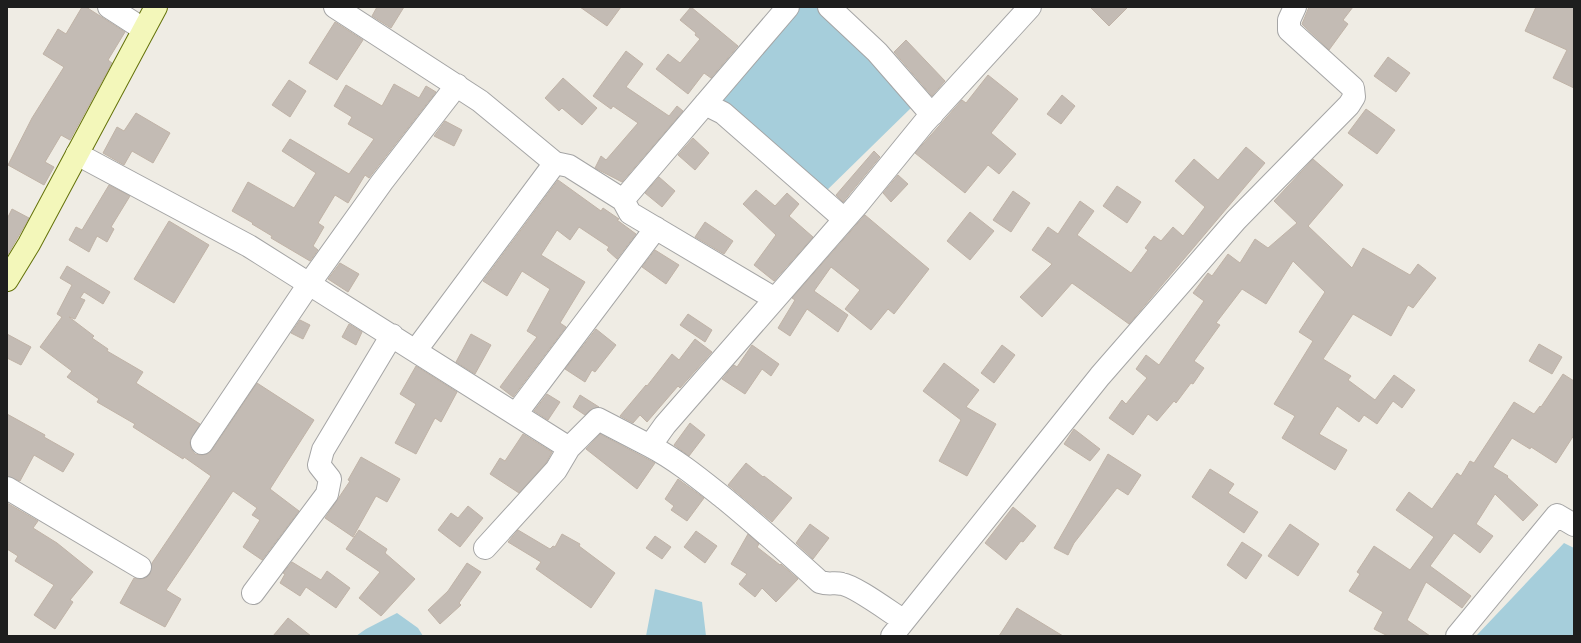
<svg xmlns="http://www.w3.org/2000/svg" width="1581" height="643" viewBox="0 0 1581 643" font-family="'Open Sans',sans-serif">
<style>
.water{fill:#a6cedb}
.building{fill:#c3bbb4;stroke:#c0b3a7}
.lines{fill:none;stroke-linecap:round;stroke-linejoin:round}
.street-casing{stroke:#a5a5a5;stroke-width:24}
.secondary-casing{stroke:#647209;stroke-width:24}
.street{stroke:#fff;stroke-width:22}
.secondary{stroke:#f3f7ba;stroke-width:22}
</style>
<rect width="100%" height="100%" fill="#efece4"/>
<path class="water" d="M 789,7 L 821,7 L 913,106 L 821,196 L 708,101 Z
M 1564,543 L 1574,548 L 1574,636 L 1476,636 Z
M 655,589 L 702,602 L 706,636 L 646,636 Z
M 397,613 L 418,628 L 423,636 L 356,636 L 366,629 Z"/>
<path class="building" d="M 82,7 L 86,7 L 125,32 L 108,60 L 112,63 L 70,140 L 61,135 L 45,162 L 54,167 L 44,185 L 8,165 L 32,118 L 64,67 L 43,54 L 58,29 L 66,34 Z
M 377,7 L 404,7 L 391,28 L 372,16 Z
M 580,7 L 621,7 L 607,26 Z
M 691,7 L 738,46 L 711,78 L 704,73 L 688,94 L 656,69 L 668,54 L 680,63 L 700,39 L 695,35 L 696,33 L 680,20 Z
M 1090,7 L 1128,7 L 1109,26 Z
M 1309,7 L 1353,7 L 1343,20 L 1348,24 L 1329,50 L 1302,24 Z
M 1536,7 L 1574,7 L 1574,88 L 1553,78 L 1567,50 L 1525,31 Z
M 335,22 L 363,40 L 337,80 L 309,63 Z
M 906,40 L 945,81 L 932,96 L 894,52 Z
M 626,51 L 643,64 L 626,87 L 669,116 L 677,106 L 683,111 L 622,182 L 595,168 L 601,156 L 606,160 L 638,123 L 613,106 L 611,109 L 593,96 Z
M 1388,57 L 1410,73 L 1396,92 L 1374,76 Z
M 988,75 L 1018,99 L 991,133 L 1016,154 L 999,174 L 988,165 L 965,193 L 915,153 L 962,100 L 966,103 Z
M 563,78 L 597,108 L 582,125 L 562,108 L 559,111 L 545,98 Z
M 289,80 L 306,91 L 290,117 L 272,105 Z
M 394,84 L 419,98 L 426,86 L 436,92 L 369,178 L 365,175 L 348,203 L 335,195 L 318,223 L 324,227 L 313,246 L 318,250 L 310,261 L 271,238 L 272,236 L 252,224 L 253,223 L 232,211 L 248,182 L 294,208 L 316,173 L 282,151 L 290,139 L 349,174 L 374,139 L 348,124 L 352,117 L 334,106 L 346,85 L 382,106 Z
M 1062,95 L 1075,106 L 1061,124 L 1047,114 Z
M 1366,109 L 1395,130 L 1377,154 L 1348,133 Z
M 136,113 L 170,133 L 153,163 L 132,151 L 124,165 L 103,153 L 117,127 L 124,131 Z
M 445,121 L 462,130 L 454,146 L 434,136 Z
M 693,138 L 709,153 L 695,170 L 678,155 Z
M 1246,147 L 1265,163 L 1129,324 L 1072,283 L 1042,317 L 1020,297 L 1052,264 L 1032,250 L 1048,227 L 1058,234 L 1080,201 L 1094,211 L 1077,235 L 1131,273 L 1148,250 L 1145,248 L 1154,236 L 1161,241 L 1173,227 L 1183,236 L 1205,207 L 1175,181 L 1194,159 L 1218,180 Z
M 874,151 L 880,157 L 843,202 L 836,195 Z
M 1313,159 L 1343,185 L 1308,226 L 1352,268 L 1363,248 L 1410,275 L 1418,264 L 1436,278 L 1413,308 L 1408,305 L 1391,336 L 1353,314 L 1323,359 L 1351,376 L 1348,380 L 1375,400 L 1394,375 L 1415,390 L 1402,408 L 1393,401 L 1377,424 L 1364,415 L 1359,422 L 1337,406 L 1319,434 L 1347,450 L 1335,470 L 1282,438 L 1295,416 L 1274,404 L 1313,341 L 1299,332 L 1325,292 L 1293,261 L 1266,304 L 1242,289 L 1216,323 L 1220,325 L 1194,361 L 1204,368 L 1193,384 L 1191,383 L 1176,403 L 1174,401 L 1157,421 L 1148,414 L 1133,435 L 1109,418 L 1122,400 L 1126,404 L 1147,378 L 1136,369 L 1146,355 L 1159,365 L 1204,301 L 1193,293 L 1208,273 L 1212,276 L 1228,254 L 1240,263 L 1255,239 L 1268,248 L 1297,223 L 1274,201 Z
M 898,175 L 908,184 L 891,202 L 883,193 Z
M 659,177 L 675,191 L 662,207 L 645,193 Z
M 558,180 L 601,211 L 603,208 L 619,219 L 617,220 L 636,234 L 617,259 L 607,250 L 609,247 L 579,227 L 570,240 L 557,230 L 541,255 L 585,282 L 560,323 L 566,327 L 513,397 L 500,387 L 537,337 L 527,331 L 550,289 L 522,271 L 507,296 L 483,281 Z
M 109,185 L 130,196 L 111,227 L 114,229 L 107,242 L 97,236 L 89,252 L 69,240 L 76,227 L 82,230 Z
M 1117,186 L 1141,202 L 1127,223 L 1103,206 Z
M 756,190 L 775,206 L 787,193 L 799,204 L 789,216 L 813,237 L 774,281 L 754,265 L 776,235 L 743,204 Z
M 1013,191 L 1030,203 L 1011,232 L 993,220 Z
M 12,209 L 29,218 L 7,256 L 7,219 Z
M 970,212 L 994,231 L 970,260 L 947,241 Z
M 865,215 L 929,269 L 894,314 L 888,309 L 871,330 L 845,309 L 860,290 L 831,267 L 814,291 L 848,315 L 838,332 L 807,309 L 790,336 L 778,328 L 795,300 L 792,298 Z
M 169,221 L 209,245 L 174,303 L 134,279 Z
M 705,222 L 733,241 L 724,254 L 695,237 Z
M 655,250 L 679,265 L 666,284 L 642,267 Z
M 340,263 L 359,274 L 348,292 L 328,279 Z
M 67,266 L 110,292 L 103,304 L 84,292 L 80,298 L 85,300 L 75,319 L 69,317 L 94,336 L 92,338 L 108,349 L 107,351 L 143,372 L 136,383 L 200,424 L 190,442 L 191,449 L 195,454 L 202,455 L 207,454 L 212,450 L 257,383 L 314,420 L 270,489 L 299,511 L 262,560 L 243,547 L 260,520 L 252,515 L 257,508 L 233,491 L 166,590 L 181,599 L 165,627 L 120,603 L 134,578 L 140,579 L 146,578 L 150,574 L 152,563 L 211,476 L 184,457 L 183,459 L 133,427 L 135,424 L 97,402 L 99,399 L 67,377 L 72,371 L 40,347 L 62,317 L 57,314 L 72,285 L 60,278 Z
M 688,314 L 712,330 L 705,342 L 680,325 Z
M 300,320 L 310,325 L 303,339 L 291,333 Z
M 349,324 L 362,332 L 356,345 L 342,337 Z
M 596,329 L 616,345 L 595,372 L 592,370 L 585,382 L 565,369 Z
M 7,334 L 31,347 L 21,365 L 7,358 Z
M 471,334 L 491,345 L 475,374 L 456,362 Z
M 695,339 L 712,352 L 680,388 L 678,386 L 647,422 L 640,415 L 633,423 L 620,416 L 646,385 L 647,386 L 672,354 L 679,360 Z
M 1539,344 L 1562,357 L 1552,374 L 1529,361 Z
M 752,345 L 779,364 L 771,376 L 762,369 L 745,394 L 722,379 L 734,365 L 737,367 Z
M 1002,345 L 1015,355 L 994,383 L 981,373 Z
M 944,363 L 979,390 L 966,407 L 996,424 L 967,476 L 939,461 L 961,420 L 923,391 Z
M 416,366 L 457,392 L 441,422 L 435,418 L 416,454 L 395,443 L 416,404 L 400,394 Z
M 1563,374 L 1574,381 L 1574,435 L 1556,463 L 1531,447 L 1530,449 L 1512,438 L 1493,467 L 1508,476 L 1507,477 L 1538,505 L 1523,521 L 1495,494 L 1476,524 L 1493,536 L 1480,553 L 1454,533 L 1430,566 L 1471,596 L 1462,608 L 1426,582 L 1407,620 L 1430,636 L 1388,636 L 1374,629 L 1383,612 L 1349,591 L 1360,574 L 1357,572 L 1374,546 L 1410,570 L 1434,537 L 1396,510 L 1409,492 L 1432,509 L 1457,473 L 1461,476 L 1470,461 L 1474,463 L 1514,402 L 1534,414 L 1540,406 L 1541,407 Z
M 547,394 L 560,402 L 548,420 L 534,411 Z
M 580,395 L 599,407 L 590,410 L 585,415 L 573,407 Z
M 7,414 L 45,435 L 44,437 L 74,454 L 63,472 L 34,455 L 20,481 L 7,476 Z
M 690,423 L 705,435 L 689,456 L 674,445 Z
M 1074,429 L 1100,449 L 1090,461 L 1064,444 Z
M 523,434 L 552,452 L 546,463 L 519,493 L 490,474 L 500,458 L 505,461 Z
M 600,434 L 655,463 L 637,489 L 586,449 Z
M 1108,454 L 1141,475 L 1128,495 L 1117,488 L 1074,543 L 1068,555 L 1054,548 Z
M 361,457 L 400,479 L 387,502 L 376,496 L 353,537 L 325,518 L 350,481 L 348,480 Z
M 746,463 L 763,477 L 764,476 L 792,498 L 772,522 L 728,485 Z
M 1210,469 L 1234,484 L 1228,493 L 1258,512 L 1244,533 L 1192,497 Z
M 678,479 L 704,498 L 687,521 L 671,510 L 674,506 L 665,499 Z
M 7,503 L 38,521 L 33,528 L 57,543 L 93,572 L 70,600 L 73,602 L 55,629 L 34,615 L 54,585 L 15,561 L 18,556 L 7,549 Z
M 468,506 L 483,518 L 460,547 L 438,530 L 451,513 L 458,518 Z
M 1013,507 L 1036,526 L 1023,542 L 1021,541 L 1006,560 L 985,543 Z
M 810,524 L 829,538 L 813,559 L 796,543 Z
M 1290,524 L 1319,544 L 1298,576 L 1268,556 Z
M 359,530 L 387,549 L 385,553 L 415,579 L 381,616 L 359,598 L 380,572 L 346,549 Z
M 518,530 L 550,549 L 553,546 L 555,547 L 562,534 L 580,544 L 579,546 L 615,573 L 591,608 L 536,569 L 541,562 L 508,542 Z
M 696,531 L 717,546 L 705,563 L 684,547 Z
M 748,534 L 759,544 L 757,547 L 780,565 L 781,564 L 798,579 L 776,602 L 762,588 L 755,597 L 739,584 L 747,574 L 731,564 Z
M 655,536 L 671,547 L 662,559 L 646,548 Z
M 1242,542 L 1262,555 L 1246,579 L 1227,565 Z
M 292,562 L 321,580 L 327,571 L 350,588 L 336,608 L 306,587 L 300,596 L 280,583 L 285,574 L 283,573 Z
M 467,563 L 481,572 L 459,603 L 461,605 L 440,624 L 428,610 L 448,591 Z
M 1017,608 L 1063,636 L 999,636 Z
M 288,618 L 311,636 L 273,636 Z"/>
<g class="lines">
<g class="street-casing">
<path id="street" d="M 109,7 L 143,29
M 335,7 L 480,101 L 555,163 L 569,166 L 623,200 L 630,213 L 775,299
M 829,7 L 877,52 L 932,115
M 705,104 L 723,113 L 844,219
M 77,154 L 249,246 L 569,448
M 623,200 L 788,7
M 416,350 L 555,163
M 516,414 L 656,228
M 202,443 L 309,284 L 382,182 L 457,85
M 7,488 L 140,567
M 485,548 L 556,470 L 569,448 L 598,419 L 650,446
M 253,593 L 327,494 L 330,479 L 319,465 L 323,450 L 392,335
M 903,620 C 890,612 855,586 842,584 C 834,582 829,585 820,582 C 789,554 758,526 725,499 C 701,480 677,460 650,446 L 665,425 L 858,204 L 924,123 L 1030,7
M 892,636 L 1100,376 L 1236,220 L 1349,105 L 1354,97 L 1353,88 L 1289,30 L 1289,20 L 1295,7
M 1457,636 L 1557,515 L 1574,525"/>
</g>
<g class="secondary-casing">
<path id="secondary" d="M 7,280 L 29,244 L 156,7"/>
</g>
<use href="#street" class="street"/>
<use href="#secondary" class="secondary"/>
</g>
<rect width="1581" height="643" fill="none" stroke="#1e1e1e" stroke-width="16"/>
</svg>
